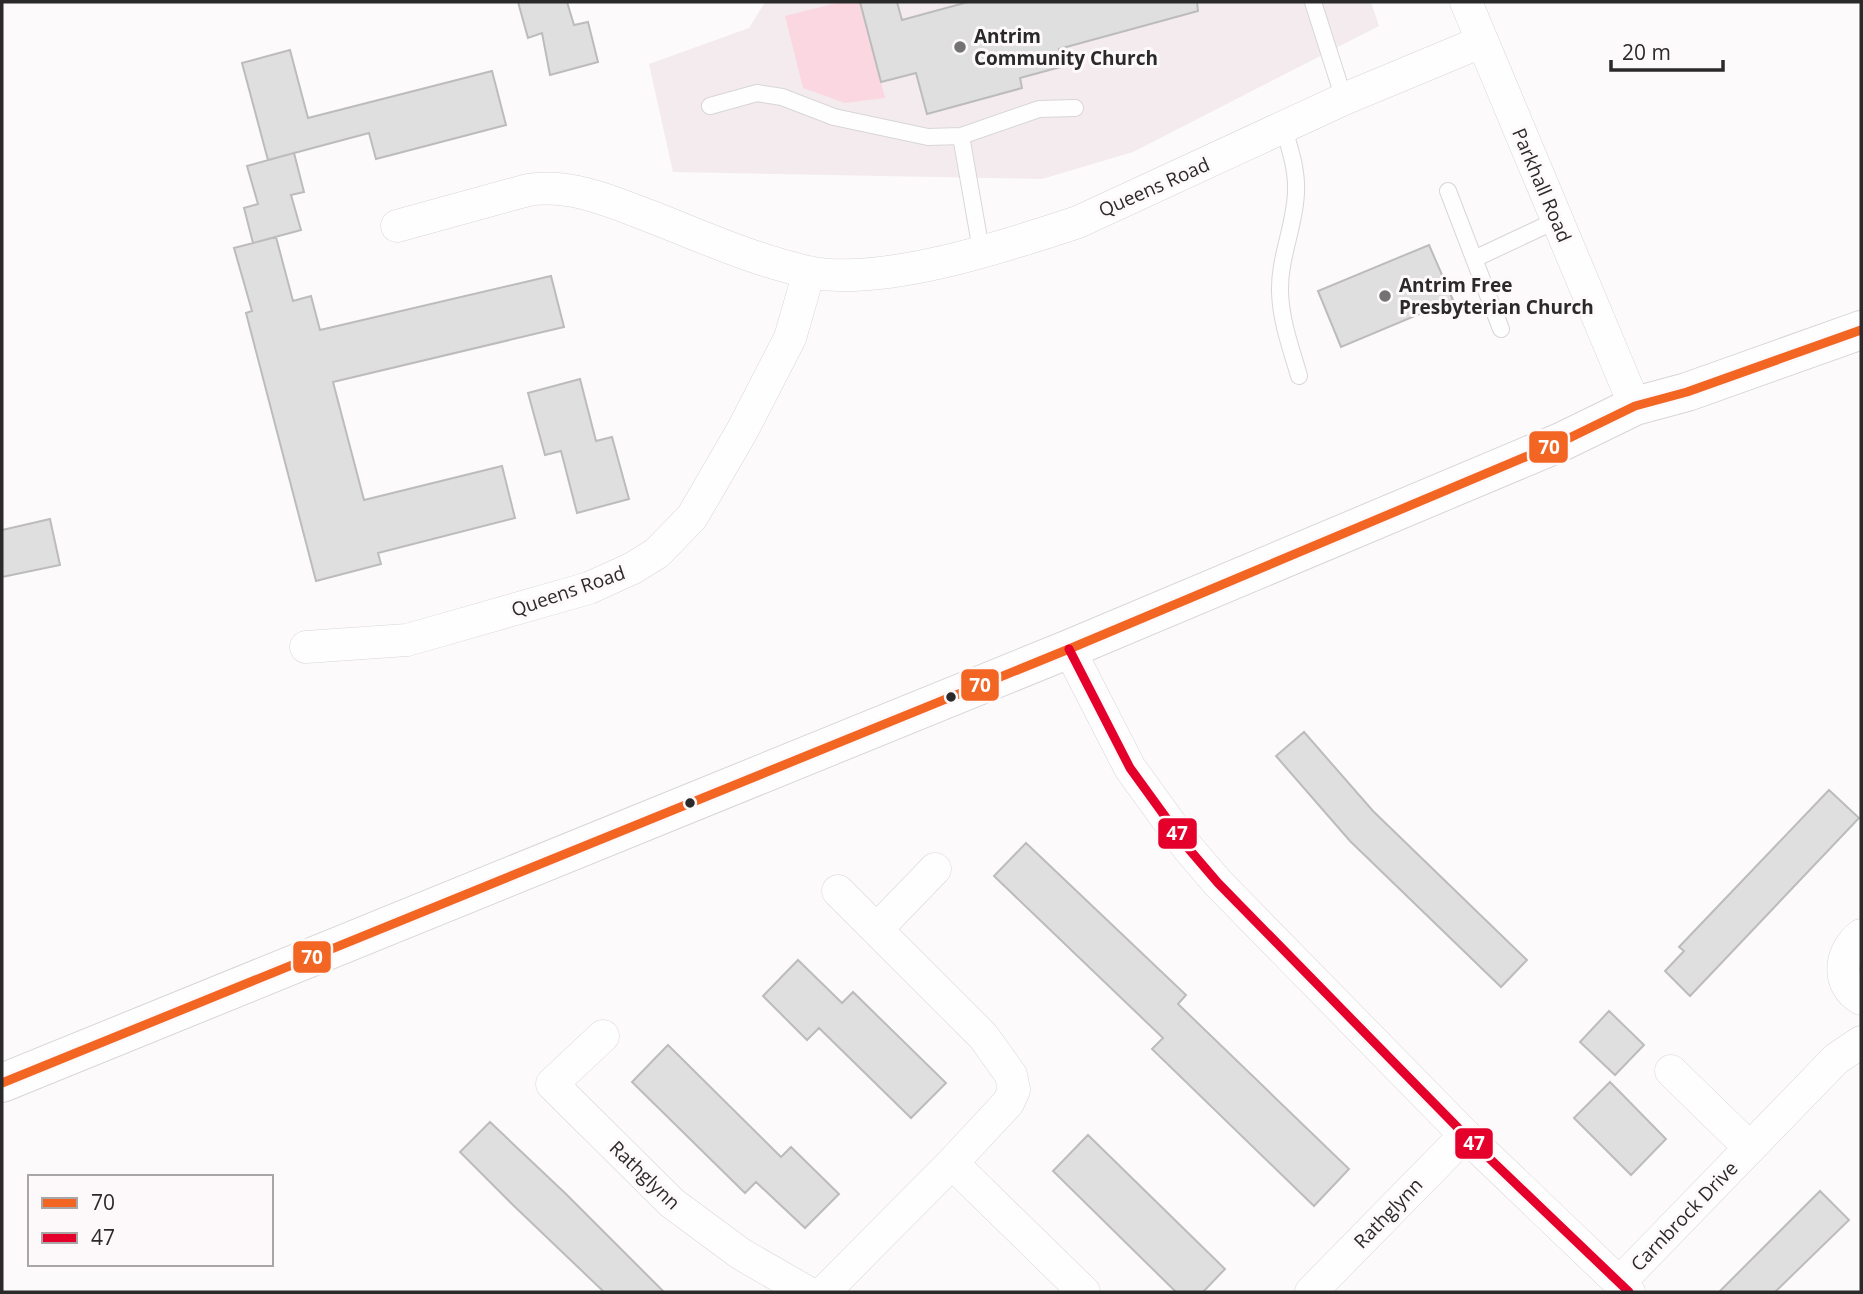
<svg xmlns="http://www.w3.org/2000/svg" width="1863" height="1294" viewBox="0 0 1863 1294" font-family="'Open Sans',sans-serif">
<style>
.built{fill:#f3ebed}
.green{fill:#fbd7e1}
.building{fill:#e0dfe0;stroke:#bdbcbc;stroke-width:2}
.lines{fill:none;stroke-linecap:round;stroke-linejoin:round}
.service-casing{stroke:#d8d6d6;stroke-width:18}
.minor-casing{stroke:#d8d6d6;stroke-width:33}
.tertiary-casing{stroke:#d8d6d6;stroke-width:40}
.service{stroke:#fffefe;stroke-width:16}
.minor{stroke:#fffefe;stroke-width:32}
.tertiary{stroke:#fffefe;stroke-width:38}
.bus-1-casing{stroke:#fdf9fa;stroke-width:14}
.bus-2-casing{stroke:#fdf9fa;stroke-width:14}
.bus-1{stroke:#f26522;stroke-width:9}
.bus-2{stroke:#e4002b;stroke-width:9}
.poi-dot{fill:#747373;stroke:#fdf9fa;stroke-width:2.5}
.bus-dot{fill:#2b2a2a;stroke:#fdf9fa;stroke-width:2.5}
.labels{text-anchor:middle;stroke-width:6;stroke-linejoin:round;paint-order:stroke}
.poi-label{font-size:19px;font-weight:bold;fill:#2b2a2a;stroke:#fdf9fa;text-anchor:start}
.street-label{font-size:19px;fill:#2b2a2a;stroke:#fdf9fa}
.line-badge{stroke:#fdf9fa;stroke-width:2.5}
.badge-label{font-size:19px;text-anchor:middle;font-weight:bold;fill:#fff}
</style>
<rect width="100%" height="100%" fill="#fcfafb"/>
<path class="built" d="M 765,2 L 1371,2 L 1379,26 L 1133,152 L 1042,179 L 673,172 L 649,64 L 749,28 Z"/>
<path class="green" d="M 841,2 L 860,2 L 885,98 L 845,103 L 803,88 L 785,16 Z"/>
<path class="building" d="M 518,2 L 567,2 L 574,25 L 588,22 L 598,62 L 550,75 L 542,33 L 528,38 Z
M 860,2 L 897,2 L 902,20 L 968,2 L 1197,2 L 1198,11 L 1059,49 L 1064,66 L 1020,78 L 1022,88 L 927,114 L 916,73 L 881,82 Z
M 290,50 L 308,118 L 492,71 L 506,125 L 376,159 L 369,133 L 268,160 L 242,63 Z
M 294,153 L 304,192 L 291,195 L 301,230 L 253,243 L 244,208 L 258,204 L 247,166 Z
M 276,237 L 293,301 L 311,296 L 320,330 L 551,276 L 564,327 L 333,382 L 364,500 L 502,466 L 515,518 L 378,553 L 381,564 L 316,581 L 246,313 L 252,311 L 234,248 Z
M 1429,245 L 1453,300 L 1341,347 L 1318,291 Z
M 580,379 L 596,441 L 612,437 L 629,499 L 577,513 L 561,451 L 545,455 L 528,393 Z
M 50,519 L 60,565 L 2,577 L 2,530 Z
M 1304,732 L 1373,811 L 1527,960 L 1501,987 L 1350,841 L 1276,756 Z
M 1829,790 L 1859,818 L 1690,996 L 1665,971 L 1684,951 L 1679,947 Z
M 1026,843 L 1186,995 L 1178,1004 L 1349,1169 L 1314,1206 L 1152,1049 L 1163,1038 L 994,876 Z
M 798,960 L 842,1003 L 853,992 L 946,1083 L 911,1118 L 819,1028 L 807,1040 L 763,996 Z
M 1609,1011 L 1644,1045 L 1615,1075 L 1580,1042 Z
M 668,1045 L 781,1157 L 791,1147 L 839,1194 L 805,1228 L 756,1182 L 745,1193 L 632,1082 Z
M 1610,1082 L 1666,1139 L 1631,1175 L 1574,1118 Z
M 490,1122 L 566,1194 L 664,1292 L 604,1292 L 513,1205 L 460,1152 Z
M 1088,1135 L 1225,1269 L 1203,1292 L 1176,1292 L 1053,1171 Z
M 1820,1191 L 1849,1220 L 1775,1292 L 1719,1292 Z"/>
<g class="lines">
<g class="service-casing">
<path id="service" d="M 1313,2 L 1344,99
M 710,106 L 757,93 L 782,97 L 834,117 L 928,137 L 961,136 L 1039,109 L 1075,108
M 1284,129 C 1290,149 1297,170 1296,192 C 1295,226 1279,257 1280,292 C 1281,322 1291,348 1299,376
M 961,136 L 981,250
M 1448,191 L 1501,329
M 1474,259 L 1557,220"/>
</g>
<g class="minor-casing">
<path id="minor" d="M 1466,2 L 1635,406
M 397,226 L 528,190 C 571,183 613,202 652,217 C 703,237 754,260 808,272 C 882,287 1006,246 1078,222 L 1344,99 L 1481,42
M 306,647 L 407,640 L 589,588 L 633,568 L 657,553 L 692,517 L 742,431 L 790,338 L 809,272
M 1069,649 L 1130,768 L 1188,848 L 1218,883 L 1465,1135 L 1629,1292
M 838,891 L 983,1036 L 1011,1075 L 1014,1090 L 1008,1103 L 952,1163
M 877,929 L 935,869
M 1861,935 C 1840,951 1835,984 1861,999
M 603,1036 L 552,1084 L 672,1203 L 741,1254 L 807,1292
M 1671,1071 L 1750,1148
M 1619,1283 L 1836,1059 L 1861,1042
M 824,1292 L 952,1163 L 1084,1292
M 1311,1292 L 1465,1135"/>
</g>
<g class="tertiary-casing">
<path id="tertiary" d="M 2,1083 L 1069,649 L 1561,442 L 1635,406 L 1687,392 L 1861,330"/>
</g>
<use href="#service" class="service"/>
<use href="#minor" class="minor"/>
<use href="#tertiary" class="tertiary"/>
<g class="bus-1-casing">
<path id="bus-1" d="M 2,1083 L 1069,649 L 1561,442 L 1635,406 L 1687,392 L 1861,330"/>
</g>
<g class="bus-2-casing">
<path id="bus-2" d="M 1069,649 L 1130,768 L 1188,848 L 1218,883 L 1465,1135 L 1629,1292"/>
</g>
<use href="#bus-1" class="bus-1"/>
<use href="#bus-2" class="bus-2"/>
</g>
<g class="poi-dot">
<circle cx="960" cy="47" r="7"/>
<circle cx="1385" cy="296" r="7"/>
</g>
<g class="bus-dot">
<circle cx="951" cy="697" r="6"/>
<circle cx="690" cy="803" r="6"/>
</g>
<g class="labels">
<g class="poi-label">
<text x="974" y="43">Antrim<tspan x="974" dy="22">Community Church</tspan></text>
<text x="1399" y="292">Antrim Free<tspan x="1399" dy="22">Presbyterian Church</tspan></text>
</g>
<g class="street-label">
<text transform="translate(1542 185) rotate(67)" y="7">Parkhall Road</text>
<text transform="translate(1154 187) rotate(-24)" y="7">Queens Road</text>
<text transform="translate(568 591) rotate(-19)" y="7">Queens Road</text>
<text transform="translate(645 1175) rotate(44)" y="7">Rathglynn</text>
<text transform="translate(1388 1213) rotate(-46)" y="7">Rathglynn</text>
<text transform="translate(1684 1216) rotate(-46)" y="7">Carnbrock Drive</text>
</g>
</g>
<g class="line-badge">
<rect x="1528" y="430" width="41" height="34" rx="7" fill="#f26522"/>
<rect x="960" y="668" width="40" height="34" rx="7" fill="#f26522"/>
<rect x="1157" y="817" width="41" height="33" rx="7" fill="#e4002b"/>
<rect x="292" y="940" width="40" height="34" rx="7" fill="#f26522"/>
<rect x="1454" y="1127" width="40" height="33" rx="7" fill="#e4002b"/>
</g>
<g class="badge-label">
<text x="1549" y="454">70</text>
<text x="980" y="692">70</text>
<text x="1177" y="840">47</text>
<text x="312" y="964">70</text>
<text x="1474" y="1150">47</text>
</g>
<rect width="1863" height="1294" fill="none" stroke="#2b2a2a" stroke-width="7"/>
<rect x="28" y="1175" width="245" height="91" fill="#fdf9fa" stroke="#a9a6a7" stroke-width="2"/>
<rect x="42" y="1198" width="35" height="10" fill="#f26522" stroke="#a9a6a7" stroke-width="2"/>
<text x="91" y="1210" font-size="21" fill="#2b2a2a">70</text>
<rect x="42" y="1233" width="35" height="10" fill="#e4002b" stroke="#a9a6a7" stroke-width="2"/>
<text x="91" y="1245" font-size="21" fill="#2b2a2a">47</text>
<path d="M1611 60v10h112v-10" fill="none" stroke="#2b2a2a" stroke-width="3.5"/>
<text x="1622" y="60" font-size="21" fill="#2b2a2a" stroke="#fdf9fa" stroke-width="5" paint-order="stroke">20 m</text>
</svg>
